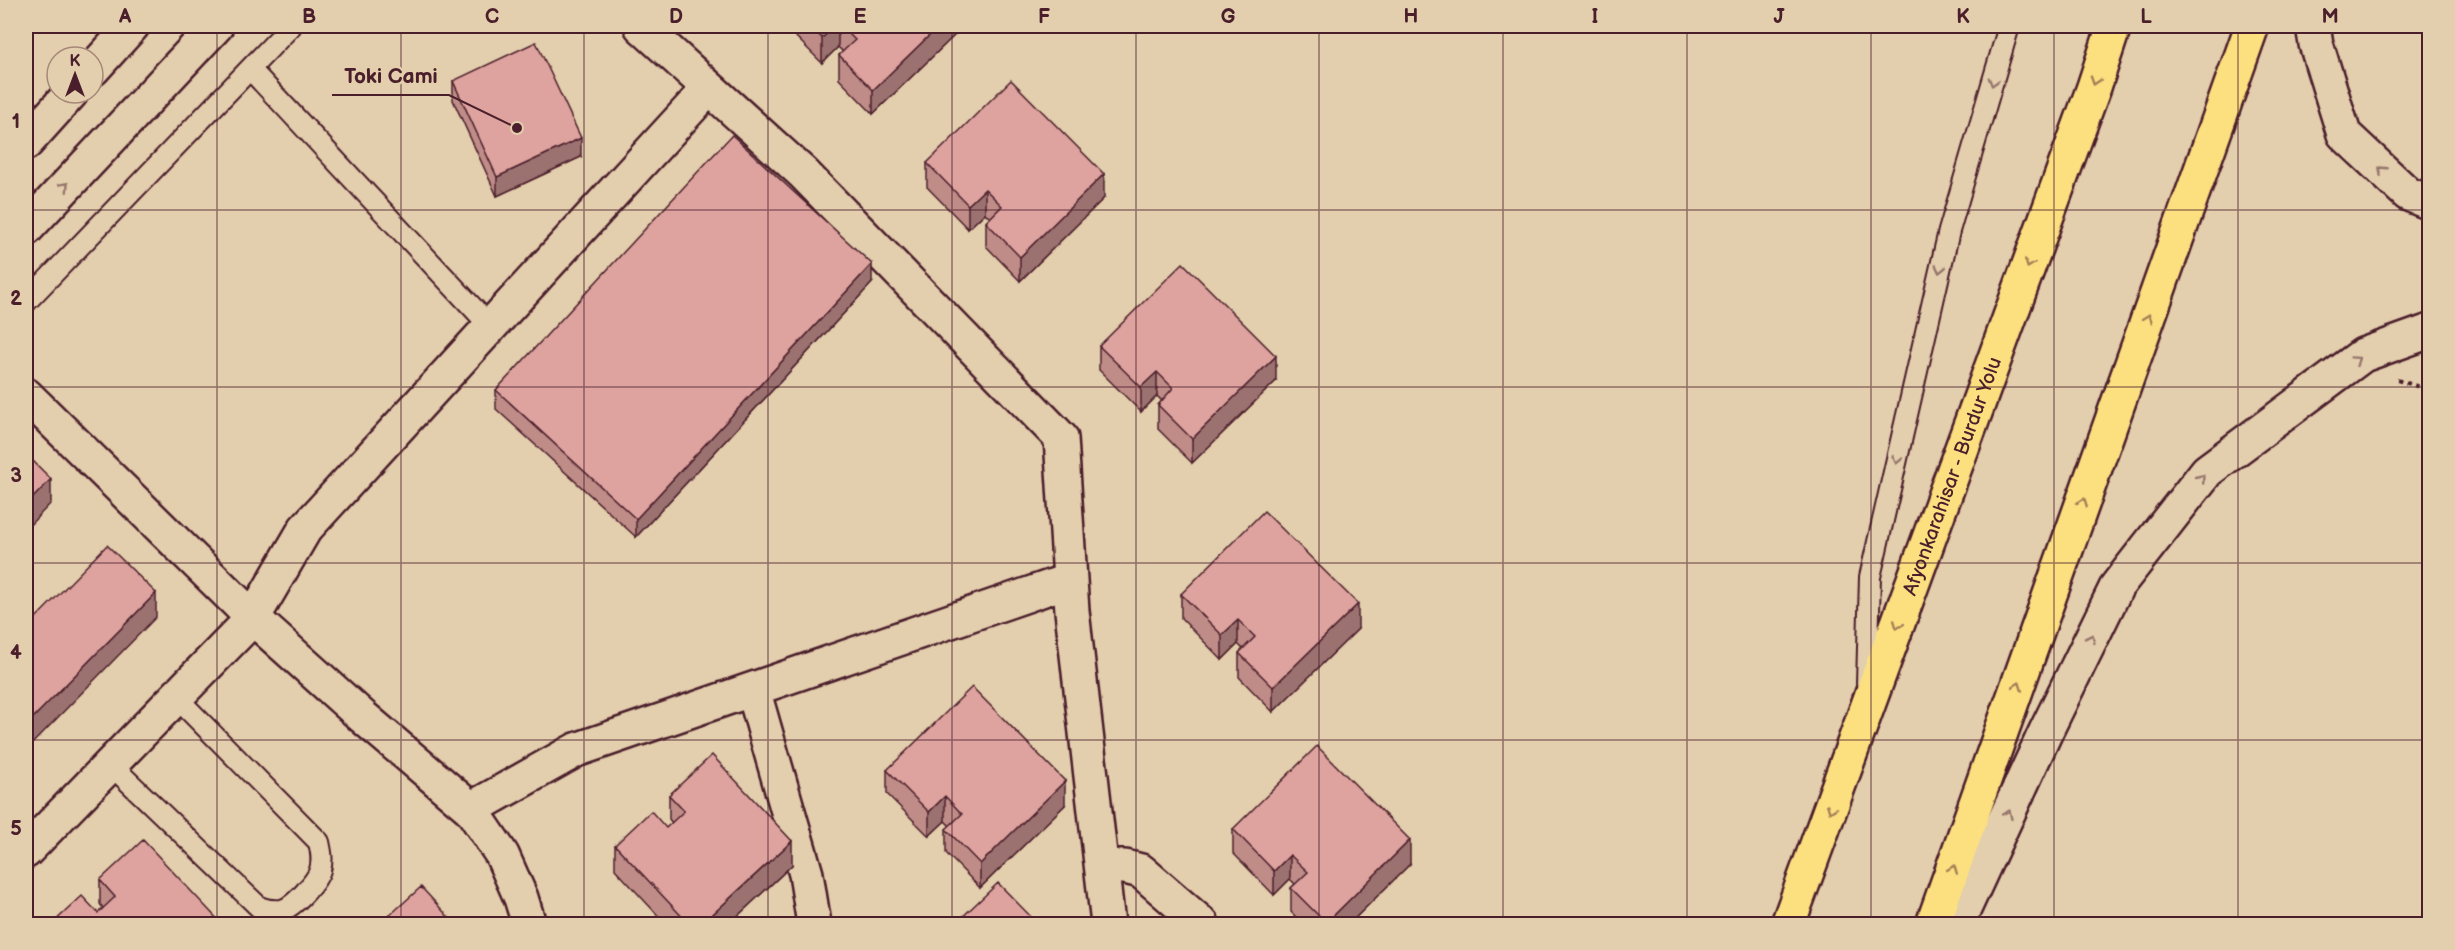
<svg xmlns="http://www.w3.org/2000/svg" width="2455" height="950" viewBox="0 0 2455 950" font-family="'Balsamiq Sans',sans-serif">
<style>
.lines{fill:none;stroke-linecap:round;stroke-linejoin:round}
.service-casing{stroke:#4a1f2b;stroke-width:24}
.minor-casing{stroke:#4a1f2b;stroke-width:38}
.secondary-casing{stroke:#4a1f2b;stroke-width:38}
.trunk-casing{stroke:#4a1f2b;stroke-width:38}
.path{stroke:#4a1f2b;stroke-width:4;stroke-dasharray:4.5 4.5;stroke-linecap:butt}
.service{stroke:#e3cead;stroke-width:20}
.minor{stroke:#e3cead;stroke-width:33}
.secondary{stroke:#e3cead;stroke-width:33}
.trunk{stroke:#fce080;stroke-width:33}
.wall{fill:#bf8c88;stroke:#4a1f2b;stroke-width:1.5}
.shaded-wall{fill:#9b726f;stroke:#4a1f2b;stroke-width:1.5}
.building{fill:#dea39e;stroke:#4a1f2b;stroke-width:1.5}
.oneway{stroke:#a38056}
.oneway2{stroke:#96766c}
.grid{fill:none;stroke:#4a1f2b;stroke-width:1.5;stroke-opacity:0.55}
.labels{text-anchor:middle;stroke-width:4.5;stroke-linejoin:round;paint-order:stroke}
.street-label{font-size:20px;fill:#4a1f2b;stroke:#e3cead}
.leader{fill:none;stroke:#4a1f2b;stroke-width:2}
.callout-dot{fill:#4a1f2b;stroke:#e3cead;stroke-width:2}
.callout-label{font-size:21px;text-anchor:middle;font-weight:bold;fill:#4a1f2b;stroke:#e3cead;stroke-width:4.5;stroke-linejoin:round;paint-order:stroke}
.neatline{fill:none;stroke:#4a1f2b;stroke-width:2}
.grid-label{font-size:20px;text-anchor:middle;font-weight:bold;fill:#4a1f2b}
</style>
<rect width="100%" height="100%" fill="#e3cead"/>
<filter id="ink" filterUnits="userSpaceOnUse"><feTurbulence type="fractalNoise" baseFrequency=".0167" numOctaves="2"/><feDisplacementMap in="SourceGraphic" scale="12" xChannelSelector="R" yChannelSelector="G"/><feConvolveMatrix kernelMatrix="1 2 1 2 8 2 1 2 1" color-interpolation-filters="sRGB"/></filter>
<g filter="url(#ink)">
<g class="lines">
<g class="service-casing">
<path id="service" d="M 250,69 L 491,327
M 26,302 L 291,26
M 1867,683 L 1870,577 L 1949,231 L 2009,26
M 110,764 L 259,907 C 267,910 274,911 282,910 C 294,907 317,881 320,870 C 323,860 321,851 319,842 L 176,697"/>
</g>
<g class="minor-casing">
<path id="minor" d="M 641,26 L 803,173 L 1061,438 L 1072,611 L 1108,924
M 2313,26 L 2316,44 L 2344,134 L 2408,194 L 2430,203
M 26,395 L 253,618 L 363,717 L 471,809 L 502,855 L 521,898 L 529,924
M 753,689 L 806,874 L 814,924
M 471,809 L 576,750 L 1070,580
M 26,851 L 253,618 L 305,529 L 709,88
M 1102,867 L 1125,867 L 1141,871 L 1202,924
M 1957,924 L 2046,731 L 2117,586 L 2207,471 L 2363,355 L 2430,331"/>
</g>
<g class="secondary-casing">
<path id="secondary" d="M 93,69 L 132,26
M 26,143 L 71,93
M 26,229 L 216,26"/>
</g>
<g class="trunk-casing">
<g id="trunk">
<path id="s1" d="M 1788,924 L 2094,87 L 2114,26"/>
<path d="M 1933,924 L 2252,26"/>
</g>
</g>
<path class="path" d="M 2397,380 L 2430,390"/>
<use href="#service" class="service"/>
<use href="#minor" class="minor"/>
<use href="#secondary" class="secondary"/>
<use href="#trunk" class="trunk"/>
</g>
<path class="wall" d="M 785,26 L 958,26 L 958,32 L 873,114 L 839,79 L 839,55 L 843,52 L 838,47 L 822,63 Z
M 453,81 L 581,157 L 497,196 L 453,100 Z
M 927,163 L 1104,198 L 1020,281 L 986,246 L 986,222 L 990,218 L 985,213 L 968,229 L 927,187 Z
M 872,283 L 636,537 L 496,409 L 496,390 Z
M 1099,346 L 1276,381 L 1192,463 L 1158,429 L 1158,405 L 1162,401 L 1157,396 L 1141,412 L 1099,370 Z
M 1181,594 L 1358,629 L 1273,712 L 1239,677 L 1239,653 L 1243,649 L 1238,644 L 1222,660 L 1181,618 Z
M 887,770 L 1065,805 L 980,888 L 946,853 L 946,829 L 950,826 L 945,821 L 929,836 L 887,794 Z
M 669,795 L 792,865 L 729,924 L 666,924 L 615,869 L 615,845 L 666,828 L 672,823 L 669,819 Z
M 1233,829 L 1410,864 L 1349,924 L 1303,924 L 1291,912 L 1291,888 L 1295,884 L 1290,879 L 1274,895 L 1233,853 Z
M 100,880 L 222,924 L 98,913 L 103,908 L 100,904 Z"/>
<path class="shaded-wall" d="M 835,26 L 838,26 L 838,47 L 822,63 L 822,38 Z
M 939,26 L 958,26 L 958,32 L 873,114 L 873,90 Z
M 581,138 L 581,157 L 497,196 L 497,177 Z
M 1104,174 L 1104,198 L 1020,281 L 1020,257 Z
M 985,189 L 985,213 L 968,229 L 968,205 Z
M 872,264 L 872,283 L 636,537 L 636,519 Z
M 1276,356 L 1276,381 L 1192,463 L 1192,439 Z
M 1157,372 L 1157,396 L 1141,412 L 1141,387 Z
M 51,479 L 51,503 L 26,529 L 26,505 Z
M 156,593 L 156,617 L 26,750 L 26,725 Z
M 1358,604 L 1358,629 L 1273,712 L 1273,687 Z
M 1238,620 L 1238,644 L 1222,660 L 1222,635 Z
M 1065,781 L 1065,805 L 980,888 L 980,864 Z
M 945,796 L 945,821 L 929,836 L 929,812 Z
M 1410,840 L 1410,864 L 1349,924 L 1326,924 L 1326,923 Z
M 792,841 L 792,865 L 729,924 L 702,924 Z
M 1290,855 L 1290,879 L 1274,895 L 1274,871 Z"/>
<path class="building" d="M 809,26 L 835,26 L 822,38 Z
M 841,26 L 939,26 L 873,90 L 839,55 L 855,40 Z
M 536,42 L 581,138 L 497,177 L 453,81 Z
M 1011,80 L 1104,174 L 1020,257 L 986,222 L 1002,206 L 985,189 L 968,205 L 927,163 Z
M 732,135 L 872,264 L 636,519 L 496,390 Z
M 1183,263 L 1276,356 L 1192,439 L 1158,405 L 1173,388 L 1157,372 L 1141,387 L 1099,346 Z
M 26,454 L 51,479 L 26,505 Z
M 1264,511 L 1358,604 L 1273,687 L 1239,653 L 1255,637 L 1238,620 L 1222,635 L 1181,594 Z
M 107,545 L 156,593 L 26,725 L 26,628 Z
M 972,687 L 1065,781 L 980,864 L 946,829 L 962,814 L 945,796 L 929,812 L 887,770 Z
M 1317,746 L 1410,840 L 1326,923 L 1291,888 L 1308,872 L 1290,855 L 1274,871 L 1233,829 Z
M 712,755 L 792,841 L 702,924 L 689,924 L 615,845 L 651,811 L 666,828 L 684,811 L 669,795 Z
M 143,840 L 222,924 L 52,924 L 82,896 L 98,913 L 115,897 L 100,880 Z
M 998,883 L 1038,924 L 957,924 L 956,923 Z
M 421,887 L 455,924 L 380,924 Z"/>
<defs><path id="oneway-chevron" d="M-2-3.5L2.5 0L-2 3.5" fill="none" stroke-width="1.6" stroke-linecap="round" stroke-linejoin="round" transform="scale(1.5)"/></defs>
<g class="oneway">
<use href="#oneway-chevron" transform="translate(2095 81) rotate(108)"/>
<use href="#oneway-chevron" transform="translate(2029 264) rotate(110)"/>
<use href="#oneway-chevron" transform="translate(2148 318) rotate(-70)"/>
<use href="#oneway-chevron" transform="translate(2083 502) rotate(-70)"/>
<use href="#oneway-chevron" transform="translate(1898 625) rotate(110)"/>
<use href="#oneway-chevron" transform="translate(2018 686) rotate(-70)"/>
<use href="#oneway-chevron" transform="translate(1831 809) rotate(111)"/>
<use href="#oneway-chevron" transform="translate(1953 869) rotate(-70)"/>
</g>
<g class="oneway2">
<use href="#oneway-chevron" transform="translate(1993 82) rotate(106)"/>
<use href="#oneway-chevron" transform="translate(2382 170) rotate(-137)"/>
<use href="#oneway-chevron" transform="translate(65 186) rotate(-47)"/>
<use href="#oneway-chevron" transform="translate(1940 269) rotate(103)"/>
<use href="#oneway-chevron" transform="translate(2356 360) rotate(-35)"/>
<use href="#oneway-chevron" transform="translate(1897 460) rotate(103)"/>
<use href="#oneway-chevron" transform="translate(2201 478) rotate(-51)"/>
<use href="#oneway-chevron" transform="translate(2091 638) rotate(-64)"/>
<use href="#oneway-chevron" transform="translate(2008 814) rotate(-65)"/>
</g>
</g>
<path class="grid" d="M 217,26 L 217,924M 401,26 L 401,924M 584,26 L 584,924M 768,26 L 768,924M 952,26 L 952,924M 1136,26 L 1136,924M 1319,26 L 1319,924M 1503,26 L 1503,924M 1687,26 L 1687,924M 1871,26 L 1871,924M 2054,26 L 2054,924M 2238,26 L 2238,924M 26,210 L 2430,210M 26,387 L 2430,387M 26,563 L 2430,563M 26,740 L 2430,740"/>
<g class="labels">
<g class="street-label">
<text dy="7" stroke="none"><textPath href="#s1" startOffset="477">Afyonkarahisar - Burdur Yolu</textPath></text>
</g>
</g>
<path class="leader" d="M517 128L449 95H332"/>
<circle class="callout-dot" cx="517" cy="128" r="6"/>
<g class="callout-label">
<text x="391" y="83">Toki Cami</text>
</g>
<rect width="2455" height="950" fill="none" stroke="#e3cead" stroke-width="66"/>
<g transform="translate(75 75)"><circle r="28" fill="#e3cead" stroke="#a68879" stroke-width="1.5"/>
<path d="M0-4.5L10 22L0 15L-10 22Z" fill="#4a1f2b"/>
<text y="-9" font-size="16" font-weight="bold" text-anchor="middle" fill="#4a1f2b">K</text>
</g>
<rect x="33" y="33" width="2389" height="884" class="neatline"/>
<g class="grid-label">
<text x="125" y="23">A</text>
<text x="309" y="23">B</text>
<text x="492" y="23">C</text>
<text x="676" y="23">D</text>
<text x="860" y="23">E</text>
<text x="1044" y="23">F</text>
<text x="1228" y="23">G</text>
<text x="1411" y="23">H</text>
<text x="1595" y="23">I</text>
<text x="1779" y="23">J</text>
<text x="1963" y="23">K</text>
<text x="2146" y="23">L</text>
<text x="2330" y="23">M</text>
<text x="16" y="128">1</text>
<text x="16" y="305">2</text>
<text x="16" y="482">3</text>
<text x="16" y="659">4</text>
<text x="16" y="835">5</text>
</g>
</svg>
